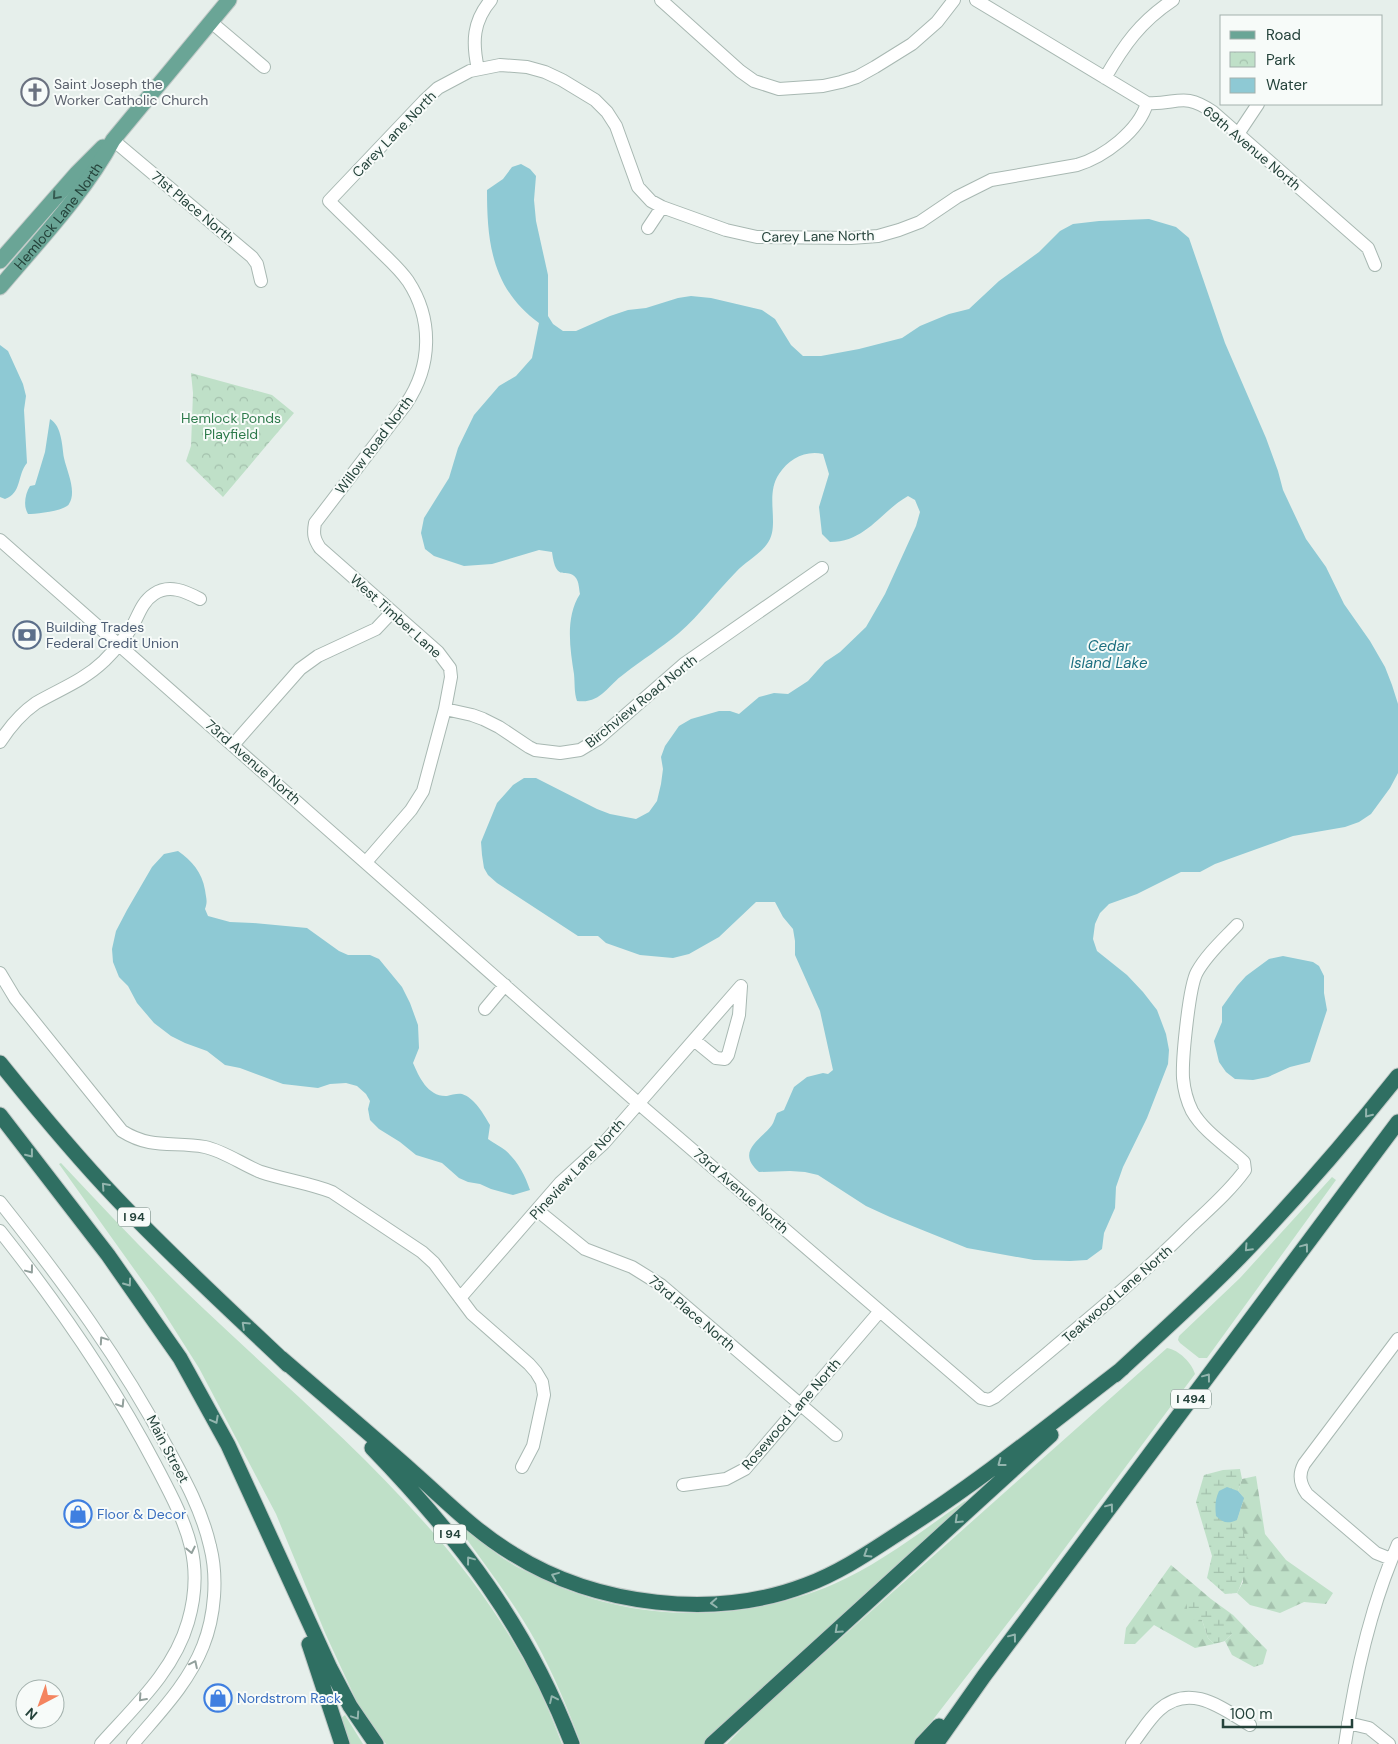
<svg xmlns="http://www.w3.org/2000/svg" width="1398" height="1744" viewBox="0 0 1398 1744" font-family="'DM Sans',sans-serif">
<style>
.grass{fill:#bfe0c8}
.forest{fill:url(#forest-firs)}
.wetland{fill:url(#wetland-marsh)}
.park{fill:url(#park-crowns)}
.water{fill:#8ec9d4}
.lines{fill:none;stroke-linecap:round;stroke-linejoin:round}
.minor-casing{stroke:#a8b8b2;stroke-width:14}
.major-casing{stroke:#c2cac8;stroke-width:17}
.highway-casing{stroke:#c2cac8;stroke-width:17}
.minor{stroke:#fff;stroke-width:12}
.major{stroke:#6aa596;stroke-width:15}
.highway{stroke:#2f6f62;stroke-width:15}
.oneway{stroke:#365b51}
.oneway2{stroke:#93b5ae}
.oneway3{stroke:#92a09c}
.labels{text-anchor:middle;stroke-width:4;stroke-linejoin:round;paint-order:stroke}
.shield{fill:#f7fbf9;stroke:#637a73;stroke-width:1}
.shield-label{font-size:12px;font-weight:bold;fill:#24423a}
.worship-label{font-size:14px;fill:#5b616d;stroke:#f7fbf9;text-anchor:start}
.street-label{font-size:14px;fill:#24423a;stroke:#f7fbf9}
.park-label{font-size:14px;fill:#2d7a4b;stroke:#f7fbf9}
.service-label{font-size:14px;fill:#4e5e75;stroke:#f7fbf9;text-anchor:start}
.shop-label{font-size:14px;fill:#366cbe;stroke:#f7fbf9;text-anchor:start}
.water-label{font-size:15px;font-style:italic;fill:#1c6f80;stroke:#f7fbf9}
</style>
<defs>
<pattern id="forest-firs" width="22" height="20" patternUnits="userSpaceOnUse" patternTransform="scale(1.25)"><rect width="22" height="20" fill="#bfe0c8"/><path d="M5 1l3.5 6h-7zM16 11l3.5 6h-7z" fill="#a4c1ad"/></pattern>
<pattern id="wetland-marsh" width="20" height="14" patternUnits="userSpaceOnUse" patternTransform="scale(1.25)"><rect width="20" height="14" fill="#bfe0c8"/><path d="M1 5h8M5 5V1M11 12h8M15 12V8" fill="none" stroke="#a4c1ad"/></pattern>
<pattern id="park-crowns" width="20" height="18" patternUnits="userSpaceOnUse" patternTransform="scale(1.25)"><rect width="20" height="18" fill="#bfe0c8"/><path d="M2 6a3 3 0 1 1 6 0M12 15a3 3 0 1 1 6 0" fill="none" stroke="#a4c1ad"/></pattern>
</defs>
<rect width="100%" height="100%" fill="#e6efeb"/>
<path class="grass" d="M 61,1163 C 108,1213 155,1263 205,1310 C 320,1419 445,1519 523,1659 C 539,1686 551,1715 562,1744 L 386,1744 L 378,1734 L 357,1702 L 326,1635 L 276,1514 L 199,1368 L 154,1297 L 59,1164 Z
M 1332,1177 L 1336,1180 L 1207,1358 L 1199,1358 L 1180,1343 L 1178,1340 L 1179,1336 L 1240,1278 Z
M 1167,1348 C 1179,1350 1192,1363 1195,1374 L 1038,1584 L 925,1730 L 917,1744 L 727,1744 L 752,1718 L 831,1647 Z
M 965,1501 L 967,1504 L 704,1744 L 581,1744 C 568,1709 554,1675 536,1642 C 515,1604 488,1569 463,1534 L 467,1530 C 481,1541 494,1553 509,1562 C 518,1568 527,1572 536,1576 C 628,1623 739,1625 834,1584 C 880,1564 923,1530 965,1501 Z
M 345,1715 L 363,1744 L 350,1744 L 341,1718 Z"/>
<path class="forest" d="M 1256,1476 L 1265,1534 L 1286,1560 L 1333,1593 L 1326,1604 L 1304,1602 L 1280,1613 L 1250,1605 L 1237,1593 L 1243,1582 L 1237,1520 L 1244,1498 L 1238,1491 L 1242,1479 Z
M 1171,1565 L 1211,1599 L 1233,1615 L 1267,1650 L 1263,1664 L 1254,1667 L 1232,1655 L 1225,1641 L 1232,1634 L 1202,1620 L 1208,1638 L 1214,1644 L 1195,1648 L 1154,1625 L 1135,1644 L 1124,1644 L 1126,1628 Z"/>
<path class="wetland" d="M 1240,1469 L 1242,1479 L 1238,1491 L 1244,1498 L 1237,1520 C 1252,1540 1248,1573 1237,1593 L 1225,1594 L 1207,1578 L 1212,1556 L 1196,1502 L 1204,1475 L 1223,1470 Z
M 1196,1597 L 1223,1618 L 1232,1634 L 1225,1641 L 1214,1644 L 1208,1638 L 1202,1620 L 1190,1619 L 1187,1613 L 1187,1599 Z"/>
<path class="park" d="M 191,373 L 272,395 L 294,413 L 223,497 L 186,461 L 191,446 L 193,393 Z"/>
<path class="water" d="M 521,164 L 530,169 L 536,176 L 534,200 L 536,221 L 548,275 L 548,316 L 553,324 L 563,331 L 576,331 L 610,316 L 628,310 L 646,308 L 678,298 L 691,296 L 711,298 L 762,310 L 775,319 L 791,345 L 803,356 L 821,356 L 859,349 L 902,338 L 920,326 L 949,314 L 969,309 L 999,281 L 1039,252 L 1060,231 L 1073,224 L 1099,221 L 1149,219 L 1176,227 L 1189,238 L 1225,343 L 1266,438 L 1278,471 L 1283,490 L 1306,539 L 1326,567 L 1344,604 L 1370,641 L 1385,667 L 1392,685 L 1398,704 L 1398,773 L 1390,788 L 1371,814 L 1359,822 L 1345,827 L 1293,836 L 1215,864 L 1200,872 L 1181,872 L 1137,894 L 1109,904 L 1100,913 L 1095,924 L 1093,939 L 1097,951 L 1127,975 L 1143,992 L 1157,1010 L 1166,1034 L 1169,1050 L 1168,1064 L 1147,1118 L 1123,1167 L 1116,1187 L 1115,1208 L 1104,1233 L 1102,1249 L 1087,1260 L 1070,1261 L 1034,1260 L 967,1248 L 890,1217 L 866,1206 L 818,1175 L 805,1172 L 790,1171 L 759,1172 C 735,1151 761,1140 772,1125 C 774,1122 775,1117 777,1113 L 784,1110 L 794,1087 L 807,1077 L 823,1073 L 828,1074 L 833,1070 L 820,1011 L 795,955 L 795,941 L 793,929 L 783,917 L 775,902 L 756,902 L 719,937 L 689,954 L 673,958 L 640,955 L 606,943 L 598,936 L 578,936 L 497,883 L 488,875 L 484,868 L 482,855 L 481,842 L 497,803 L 513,785 L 524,778 L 536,778 L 597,809 L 610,814 L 636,819 L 649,812 L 657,801 L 661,784 L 663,769 L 661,757 L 665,746 L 679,726 L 691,719 L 719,711 L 730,711 L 739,714 L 759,697 L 774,693 L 788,694 L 808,681 L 825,662 L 840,652 L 866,627 L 885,594 L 916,526 L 920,512 L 915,500 L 908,496 C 880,512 866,542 830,542 L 822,534 L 819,507 L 829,474 L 823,454 C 805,450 789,459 779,474 C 764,496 781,526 767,544 C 759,555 745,562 736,572 C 716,592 700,615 679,633 C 661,648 642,660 624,674 C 607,686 601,704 577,701 C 574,692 575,684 574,674 C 570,649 565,617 580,594 C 579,589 579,582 576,578 C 567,566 556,585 552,552 L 539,550 L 492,564 L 464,566 L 434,556 L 425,549 L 421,533 L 424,518 L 449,478 L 458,448 L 474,415 L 499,386 L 516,376 L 532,358 L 539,323 C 492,289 487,243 487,190 L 503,179 L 512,167 Z
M 0,345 L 8,351 L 23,384 L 26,396 L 24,410 L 27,463 C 17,475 22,493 5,499 L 0,497 Z
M 50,419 C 62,426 62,446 64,458 C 67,472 77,491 69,504 C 65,511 36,514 28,514 C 23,506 25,494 30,486 L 35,485 L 45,452 Z
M 178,851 C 192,861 202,872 205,890 C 206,898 208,901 205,909 L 208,916 L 230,922 L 253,923 L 307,928 L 339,951 L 348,955 L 370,955 L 379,959 L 402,987 L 410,1003 L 418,1025 L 419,1048 L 413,1063 C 419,1077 428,1097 447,1096 C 451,1095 458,1093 462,1094 C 475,1098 484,1115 490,1125 L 488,1139 C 493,1143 500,1146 505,1150 C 517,1160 525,1175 530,1190 L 513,1195 L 491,1189 L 480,1184 L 468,1182 L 459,1178 L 442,1163 L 416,1155 L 400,1142 L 379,1129 L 370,1120 L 368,1109 L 370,1101 L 366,1094 L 357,1086 L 346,1083 L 330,1084 L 318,1088 L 283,1084 L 240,1068 L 225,1065 L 207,1051 L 185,1043 L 171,1036 L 154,1023 L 137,1003 L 128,986 L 119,977 L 113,962 L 112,949 L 116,931 L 127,910 L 152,867 L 164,854 Z
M 1283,956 L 1313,962 L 1319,966 L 1324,976 L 1324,993 L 1327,1010 L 1310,1062 L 1290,1067 L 1268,1077 L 1253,1080 L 1235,1079 L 1226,1072 L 1219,1062 L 1214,1041 L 1222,1022 L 1222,1007 L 1237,986 L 1246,976 L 1269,959 Z
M 1227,1487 L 1238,1491 L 1244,1498 L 1237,1520 C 1228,1524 1223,1523 1216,1516 C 1215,1506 1215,1500 1219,1491 Z"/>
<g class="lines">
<g class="minor-casing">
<path id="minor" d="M 661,0 L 740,71 L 754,81 L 779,89 L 823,86 L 841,82 L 857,77 L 875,67 L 912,44 L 937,22 L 954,0
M 976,0 L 1147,103 C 1177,105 1183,91 1213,112 L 1368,248 L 1375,265
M 211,22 L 264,67
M 478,69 C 472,42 473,21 491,0
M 1105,78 C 1124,45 1140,22 1173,0
M 1238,134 L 1258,104
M 113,140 L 252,257 L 257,264 L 261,281
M 648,228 L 662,207
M 0,540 L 638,1103 L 981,1398 L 989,1400 L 995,1397 C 1061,1341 1129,1288 1190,1227 C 1209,1209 1230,1191 1245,1170 L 1244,1162 C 1227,1146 1204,1132 1192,1111 C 1187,1101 1184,1089 1183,1078 C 1182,1059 1189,986 1197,972 C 1207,954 1223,940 1237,925
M 445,709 L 472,715 L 483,719 L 499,727 L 529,747 L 535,750 L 560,753 L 580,750 L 598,739 L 684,664 L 822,568
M 0,742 C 9,728 23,712 36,703 C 60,689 83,681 104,661 C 114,651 125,638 133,625 C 139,614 142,602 154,594 C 169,584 185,591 200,599
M 233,745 L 300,669 L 318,656 L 376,629 L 392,612
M 366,862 L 411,810 L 423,791 L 445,709 L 451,677 L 450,668 L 438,652 L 320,548 C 314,539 313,534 315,523 L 406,404 C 432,366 433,319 408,281 C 399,268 387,258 376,247 C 361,232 345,217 329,201 L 424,101 L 438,88 L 470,71 L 500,65 L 527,67 L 545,72 L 562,80 L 595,100 L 607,112 L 616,126 L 638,187 L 651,201 L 662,207 L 726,230 L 757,237 L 851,238 L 878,236 L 899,230 L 920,222 L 957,197 L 991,180 L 1077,165 C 1104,157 1139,131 1147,103
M 0,973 L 15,998 L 122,1131 C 152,1150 174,1141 205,1147 C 224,1151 243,1165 261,1172 C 285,1180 309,1183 332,1192 L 422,1252 L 434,1263 L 472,1314 L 529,1364 L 536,1372 L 542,1382 L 544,1395 L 533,1446 L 522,1467
M 485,1009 L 505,985
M 0,1202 C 62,1280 121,1360 168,1449 C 185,1480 202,1511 210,1546 C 218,1577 215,1616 203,1646 C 188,1684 159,1713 133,1744
M 537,1210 L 585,1249 L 632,1267 L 661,1285 L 836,1435
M 0,1231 C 58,1304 112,1382 155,1464 C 169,1491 184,1518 191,1547 C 197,1572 195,1598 188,1622 C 174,1671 134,1707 101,1744
M 460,1298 L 560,1183 L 604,1143 L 741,986 L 739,1015 L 728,1055 L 725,1059 L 716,1058 L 694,1040
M 683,1485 L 726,1479 L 745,1469 L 880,1311
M 1391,1559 L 1376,1553 L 1307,1494 C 1300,1484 1298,1475 1304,1464 L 1398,1339
M 1348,1723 L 1369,1728 L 1389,1744
M 1132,1744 C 1141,1733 1148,1720 1159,1710 C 1190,1682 1222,1708 1250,1725
M 1345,1744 C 1355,1676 1370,1607 1398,1544"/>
</g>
<g class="major-casing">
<g id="major">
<path d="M 0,261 L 77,173 L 103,147"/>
<path id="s1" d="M 0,287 C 38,242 86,191 113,140 L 229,0"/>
</g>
</g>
<g class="highway-casing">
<path id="highway" d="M 0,1063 C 37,1109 75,1155 116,1198 C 171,1256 230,1310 288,1365
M 0,1115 L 108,1255 L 180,1358 L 228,1445 L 330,1668 L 350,1706 L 376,1744
M 281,1358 C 325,1396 370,1434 413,1472 C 446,1501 476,1532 513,1554 C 596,1606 715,1620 806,1585 C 841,1572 871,1551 902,1531 C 979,1482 1050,1424 1123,1368
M 1115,1375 C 1157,1336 1200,1298 1240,1257 C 1296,1199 1348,1139 1398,1076
M 372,1448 C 460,1539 526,1625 572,1744
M 309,1644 L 342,1744
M 712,1744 L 1051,1435
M 922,1744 L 939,1726
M 936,1744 L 984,1676 L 1398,1122"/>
</g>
<use href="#minor" class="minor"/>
<use href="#major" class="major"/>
<use href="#highway" class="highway"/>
</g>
<defs><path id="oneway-chevron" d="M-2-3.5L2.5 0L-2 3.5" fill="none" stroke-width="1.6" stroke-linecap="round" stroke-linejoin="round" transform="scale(1.25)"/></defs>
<use class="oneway" href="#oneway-chevron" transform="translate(56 196) rotate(131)"/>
<g class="oneway2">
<use href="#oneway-chevron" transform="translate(1368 1114) rotate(129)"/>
<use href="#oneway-chevron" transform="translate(30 1154) rotate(52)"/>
<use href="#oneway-chevron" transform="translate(105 1186) rotate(-132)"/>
<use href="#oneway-chevron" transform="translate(1305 1247) rotate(-53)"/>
<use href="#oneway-chevron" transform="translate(1248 1248) rotate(133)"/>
<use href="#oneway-chevron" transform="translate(128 1283) rotate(54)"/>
<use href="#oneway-chevron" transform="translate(245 1325) rotate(-137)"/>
<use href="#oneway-chevron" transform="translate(1207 1377) rotate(-53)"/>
<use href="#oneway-chevron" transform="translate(215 1420) rotate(62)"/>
<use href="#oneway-chevron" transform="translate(1001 1463) rotate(143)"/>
<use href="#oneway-chevron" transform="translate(1110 1507) rotate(-53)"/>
<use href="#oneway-chevron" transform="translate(958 1520) rotate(137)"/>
<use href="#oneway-chevron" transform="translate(867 1554) rotate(148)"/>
<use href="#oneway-chevron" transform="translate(470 1560) rotate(-127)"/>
<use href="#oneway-chevron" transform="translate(555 1576) rotate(-158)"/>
<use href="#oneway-chevron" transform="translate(714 1603) rotate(177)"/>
<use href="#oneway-chevron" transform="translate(838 1630) rotate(138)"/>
<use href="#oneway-chevron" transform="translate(1013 1637) rotate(-53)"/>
<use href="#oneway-chevron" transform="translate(553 1699) rotate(-115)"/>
<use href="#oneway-chevron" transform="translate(356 1716) rotate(56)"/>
</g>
<g class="oneway3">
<use href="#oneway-chevron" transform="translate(30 1270) rotate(53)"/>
<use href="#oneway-chevron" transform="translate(103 1340) rotate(-124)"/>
<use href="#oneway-chevron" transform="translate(121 1404) rotate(58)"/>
<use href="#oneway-chevron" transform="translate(191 1550) rotate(78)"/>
<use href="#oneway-chevron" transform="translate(194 1664) rotate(-64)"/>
<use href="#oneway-chevron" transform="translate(142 1698) rotate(132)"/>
</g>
<defs>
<g id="church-ring" transform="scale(1.4375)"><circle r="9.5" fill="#f7fbf9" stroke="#6b7280" stroke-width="1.5"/><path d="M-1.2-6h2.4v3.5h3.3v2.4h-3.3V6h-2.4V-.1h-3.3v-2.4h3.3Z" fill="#6b7280"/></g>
<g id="bank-ring" transform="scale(1.4375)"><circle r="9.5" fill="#f7fbf9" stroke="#5c6f8a" stroke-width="1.5"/><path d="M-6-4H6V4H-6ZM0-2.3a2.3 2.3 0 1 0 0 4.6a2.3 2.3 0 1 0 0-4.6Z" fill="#5c6f8a"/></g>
<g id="shop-ring" transform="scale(1.4375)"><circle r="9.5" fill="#f7fbf9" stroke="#3f7fe0" stroke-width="1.5"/><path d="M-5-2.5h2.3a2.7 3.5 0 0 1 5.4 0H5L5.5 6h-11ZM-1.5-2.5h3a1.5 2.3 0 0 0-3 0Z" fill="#3f7fe0"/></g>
</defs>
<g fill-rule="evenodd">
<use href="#church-ring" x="35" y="92"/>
<use href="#bank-ring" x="27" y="635"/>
<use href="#shop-ring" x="78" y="1514"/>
<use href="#shop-ring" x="218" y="1698"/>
</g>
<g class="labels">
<g class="shield">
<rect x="118" y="1207.5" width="32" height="19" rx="4"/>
<rect x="1171" y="1389.5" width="40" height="19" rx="4"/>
<rect x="434" y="1524.5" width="32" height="19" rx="4"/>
</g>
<g class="shield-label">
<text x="134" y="1221">I 94</text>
<text x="1191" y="1403">I 494</text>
<text x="450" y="1538">I 94</text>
</g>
<g class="worship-label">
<text x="54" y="89">Saint Joseph the<tspan x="54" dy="16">Worker Catholic Church</tspan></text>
</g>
<g class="street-label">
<text transform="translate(394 134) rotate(-46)" y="5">Carey Lane North</text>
<text transform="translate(1252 148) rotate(40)" y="5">69th Avenue North</text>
<text transform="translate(193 207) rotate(40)" y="5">71st Place North</text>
<text dy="5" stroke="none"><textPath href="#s1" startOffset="92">Hemlock Lane North</textPath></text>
<text transform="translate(818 236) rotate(-1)" y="5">Carey Lane North</text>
<text transform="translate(374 445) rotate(-53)" y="5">Willow Road North</text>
<text transform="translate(396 616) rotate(42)" y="5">West Timber Lane</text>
<text transform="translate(641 701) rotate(-39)" y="5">Birchview Road North</text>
<text transform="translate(253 762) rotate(41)" y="5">73rd Avenue North</text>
<text transform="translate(577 1169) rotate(-47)" y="5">Pineview Lane North</text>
<text transform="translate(741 1191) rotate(41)" y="5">73rd Avenue North</text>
<text transform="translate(1117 1294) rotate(-41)" y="5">Teakwood Lane North</text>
<text transform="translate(692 1313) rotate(40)" y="5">73rd Place North</text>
<text transform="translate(791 1414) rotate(-49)" y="5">Rosewood Lane North</text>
<text transform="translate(168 1449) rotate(62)" y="5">Main Street</text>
</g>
<g class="park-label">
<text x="231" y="423">Hemlock Ponds<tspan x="231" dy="16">Playfield</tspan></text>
</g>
<g class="service-label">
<text x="46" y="632">Building Trades<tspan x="46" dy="16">Federal Credit Union</tspan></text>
</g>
<g class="shop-label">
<text x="97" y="1519">Floor &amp; Decor</text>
<text x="237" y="1703">Nordstrom Rack</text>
</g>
<g class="water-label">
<text x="1109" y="651">Cedar<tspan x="1109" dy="17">Island Lake</tspan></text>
</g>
</g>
<rect x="1220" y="15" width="162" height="90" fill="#f7fbf9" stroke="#a3b1ad"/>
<rect x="1230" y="31" width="25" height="8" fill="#6aa596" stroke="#a3b1ad"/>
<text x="1266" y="40" font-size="15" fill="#24423a">Road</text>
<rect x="1230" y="52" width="25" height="15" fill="url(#park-crowns)" stroke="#a3b1ad"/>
<text x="1266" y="65" font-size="15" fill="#24423a">Park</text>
<rect x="1230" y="78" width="25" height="15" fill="#8ec9d4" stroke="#a3b1ad"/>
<text x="1266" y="90" font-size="15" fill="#24423a">Water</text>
<g transform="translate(40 1704) rotate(221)"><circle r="24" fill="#f7fbf9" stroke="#a3b1ad"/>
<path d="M0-4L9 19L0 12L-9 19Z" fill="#f4845f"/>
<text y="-8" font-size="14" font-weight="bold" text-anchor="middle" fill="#24423a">N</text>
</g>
<path d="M1223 1719v8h129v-8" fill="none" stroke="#24423a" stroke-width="2.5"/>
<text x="1230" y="1719" font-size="15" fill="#24423a" stroke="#f7fbf9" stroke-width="4" paint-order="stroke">100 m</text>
</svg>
